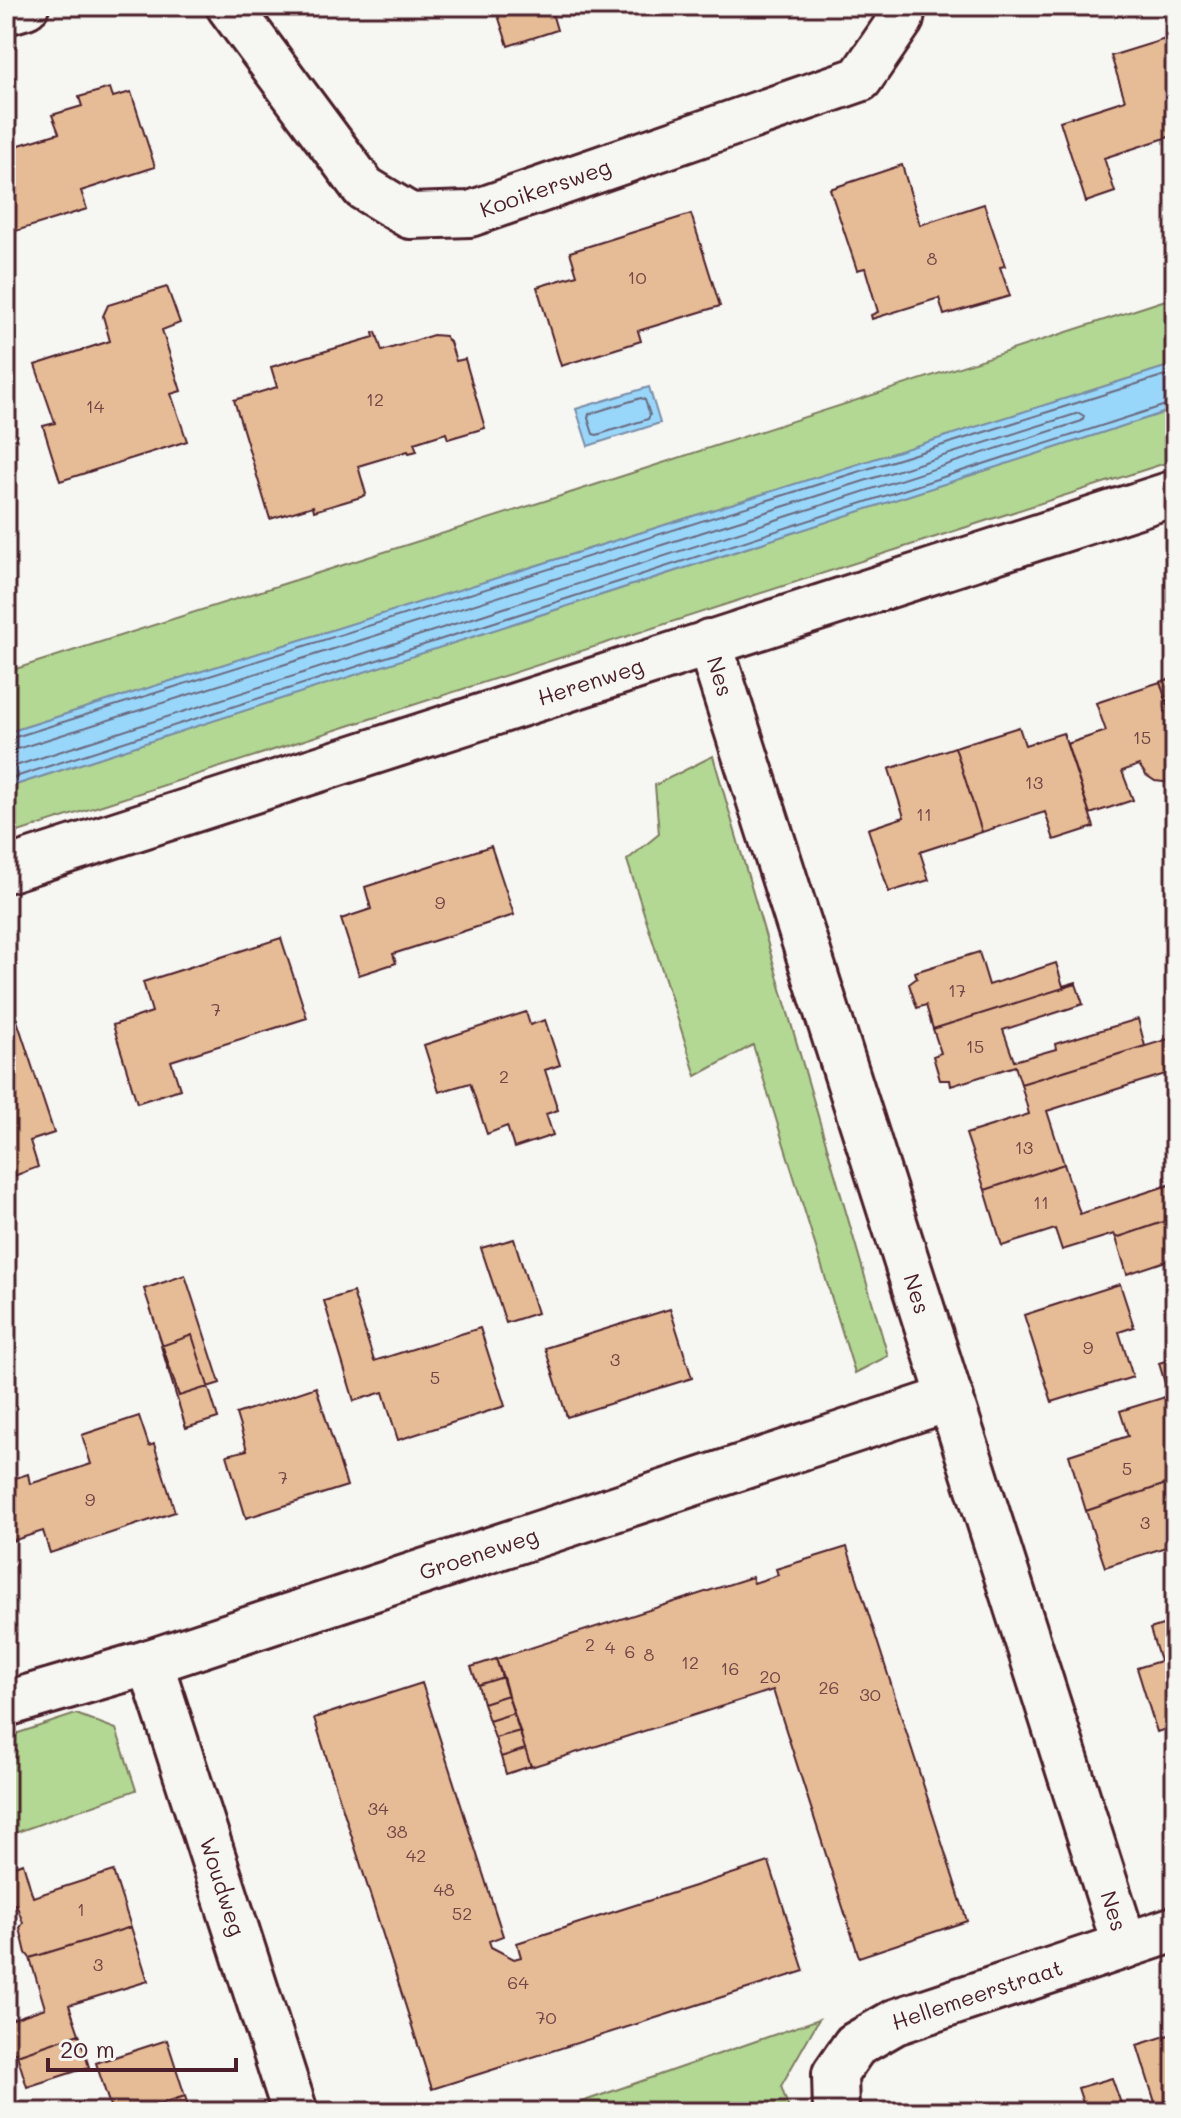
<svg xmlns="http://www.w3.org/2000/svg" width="1181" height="2118" viewBox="0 0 1181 2118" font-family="Mali,sans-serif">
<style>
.green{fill:#b2d894;stroke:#7e7c60;stroke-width:2}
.water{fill:#99d7fa;stroke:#798da7;stroke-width:2}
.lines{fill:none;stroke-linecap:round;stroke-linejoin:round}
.shore{stroke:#6a697e;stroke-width:2}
.building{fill:#e6bc96;stroke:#4a1f2b;stroke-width:2}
.minor-casing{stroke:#4a1f2b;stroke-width:50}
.minor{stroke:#f6f6f2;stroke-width:44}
.labels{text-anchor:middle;stroke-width:8;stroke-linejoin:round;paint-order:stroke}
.number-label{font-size:18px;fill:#714646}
.street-label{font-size:22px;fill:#4a1f2b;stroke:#f6f6f2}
</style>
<rect width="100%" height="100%" fill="#f6f6f2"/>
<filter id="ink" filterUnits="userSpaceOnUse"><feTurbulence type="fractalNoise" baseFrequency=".0125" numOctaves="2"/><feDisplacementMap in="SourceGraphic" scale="16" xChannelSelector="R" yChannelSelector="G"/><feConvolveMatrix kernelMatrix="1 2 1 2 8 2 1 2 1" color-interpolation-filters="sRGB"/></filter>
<g filter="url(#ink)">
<path class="green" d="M 1175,297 L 1175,364 L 6,733 L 6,672 L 570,493 Z
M 1175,409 L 1175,460 L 6,836 L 6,788 Z
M 713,756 L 888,1356 L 855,1373 L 753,1045 L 696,1076 L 627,860 L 659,834 L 655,785 Z
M 76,1714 L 116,1729 L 136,1790 L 6,1836 L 6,1737 Z
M 819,2019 L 781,2086 L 790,2112 L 553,2112 Z"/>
<path class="water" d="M 1175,364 L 1175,409 L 6,788 L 6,733 Z
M 649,387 L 660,423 L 588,446 L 576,409 Z"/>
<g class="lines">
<path class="shore" d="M 641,398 L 645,400 L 650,415 L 648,419 L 597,435 L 593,434 L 588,418 L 589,414 Z
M 6,740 L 1175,372
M 6,751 L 14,750 L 1079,413 L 1084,416 L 1082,421 L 6,769
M 6,780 L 1175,402"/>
</g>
<path class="building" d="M 495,6 L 550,6 L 557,30 L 508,46 Z
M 1175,36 L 1175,135 L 1104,158 L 1115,192 L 1086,202 L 1060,121 L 1125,100 L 1111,56 Z
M 110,88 L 113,97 L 131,92 L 155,167 L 81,191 L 87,209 L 6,234 L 6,149 L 59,133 L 52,115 L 82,106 L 79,97 Z
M 902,165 L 920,225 L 984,204 L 1005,266 L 1000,267 L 1010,296 L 944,315 L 939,298 L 872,319 L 871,315 L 878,312 L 865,268 L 857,270 L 830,189 Z
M 691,214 L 720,306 L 638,331 L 641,341 L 561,366 L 537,287 L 577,275 L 570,252 Z
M 167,287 L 180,323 L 162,330 L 181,391 L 171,394 L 187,441 L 60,481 L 43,426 L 55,423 L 35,365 L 110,341 L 103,316 L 108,305 Z
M 376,332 L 382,351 L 433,335 L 445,336 L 450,342 L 456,361 L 465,359 L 485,428 L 448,439 L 446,433 L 414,443 L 417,451 L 409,453 L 408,451 L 358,466 L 366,494 L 361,497 L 314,511 L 313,506 L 270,519 L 234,400 L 277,387 L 271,367 L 374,337 L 373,333 Z
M 1175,677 L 1175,728 L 1160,682 Z
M 1160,682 L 1175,728 L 1175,779 L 1164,782 L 1155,781 L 1146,775 L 1139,765 L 1122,771 L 1133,800 L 1090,814 L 1067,744 L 1106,731 L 1096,703 Z
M 1019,727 L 1025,745 L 1063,733 L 1094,827 L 1054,840 L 1045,812 L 982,832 L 955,747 Z
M 955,747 L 982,832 L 920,852 L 929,880 L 889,892 L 868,829 L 904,817 L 889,769 Z
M 491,846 L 514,915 L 393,954 L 396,963 L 359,975 L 341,919 L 371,909 L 365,887 Z
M 281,938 L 307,1018 L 171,1061 L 180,1089 L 137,1103 L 113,1025 L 152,1012 L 143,982 Z
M 979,952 L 989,985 L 1056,963 L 1063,986 L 1076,982 L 1076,984 L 933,1029 L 926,1005 L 917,1008 L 909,984 L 917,978 L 915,972 Z
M 1076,984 L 1083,1004 L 1003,1030 L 1014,1061 L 1056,1049 L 1055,1044 L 1138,1019 L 1145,1046 L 1021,1084 L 1015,1066 L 951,1086 L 950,1080 L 940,1080 L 933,1056 L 941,1053 L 933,1029 Z
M 11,1002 L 54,1133 L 30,1141 L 38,1167 L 6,1179 L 6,1003 Z
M 526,1012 L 530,1025 L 545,1020 L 560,1065 L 545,1070 L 558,1110 L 546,1114 L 553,1135 L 514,1148 L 507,1126 L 487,1134 L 470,1083 L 439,1092 L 424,1045 Z
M 1175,1037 L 1175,1071 L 1047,1111 L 1064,1164 L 985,1190 L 966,1134 L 1029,1114 L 1021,1084 Z
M 1064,1164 L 1080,1214 L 1175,1183 L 1175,1218 L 1116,1238 L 1114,1234 L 1062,1250 L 1055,1229 L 1002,1246 L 985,1190 Z
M 1175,1218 L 1175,1258 L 1127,1274 L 1116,1238 Z
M 514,1239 L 537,1313 L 506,1323 L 481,1248 Z
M 185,1275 L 220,1383 L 179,1396 L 144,1289 Z
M 1120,1284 L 1134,1327 L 1119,1332 L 1133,1377 L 1052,1402 L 1024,1315 Z
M 353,1292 L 374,1361 L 480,1328 L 505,1406 L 398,1440 L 383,1392 L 354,1401 L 324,1301 Z
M 670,1309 L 692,1378 L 567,1417 L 545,1348 Z
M 192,1335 L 218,1418 L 186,1428 L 161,1346 Z
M 1175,1358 L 1175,1394 L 1169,1397 L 1159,1363 Z
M 316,1387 L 347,1486 L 246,1518 L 227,1455 L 247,1450 L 236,1414 Z
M 1175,1394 L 1175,1481 L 1086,1511 L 1069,1455 L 1128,1436 L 1120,1411 Z
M 139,1416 L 149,1446 L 154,1444 L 175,1512 L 50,1553 L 43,1531 L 9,1542 L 6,1532 L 6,1481 L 28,1474 L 30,1484 L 91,1464 L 82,1435 Z
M 1175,1481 L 1175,1544 L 1105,1567 L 1086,1511 Z
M 847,1547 L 967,1921 L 859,1957 L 773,1690 L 531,1767 L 496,1659 L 752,1577 L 754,1583 L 778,1575 L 776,1569 Z
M 1175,1621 L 1175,1726 L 1157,1732 L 1137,1668 L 1160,1661 L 1150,1629 Z
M 496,1659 L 503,1677 L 478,1685 L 471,1667 Z
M 503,1677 L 508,1695 L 483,1703 L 478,1685 Z
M 422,1683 L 503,1936 L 489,1941 L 491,1947 L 514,1959 L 521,1957 L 517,1943 L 769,1862 L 804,1971 L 432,2089 L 314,1718 Z
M 508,1695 L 514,1713 L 489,1721 L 483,1703 Z
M 514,1713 L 520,1731 L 495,1738 L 489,1721 Z
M 520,1731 L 525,1749 L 501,1757 L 495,1738 Z
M 525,1749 L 531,1766 L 506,1774 L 501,1757 Z
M 23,1863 L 33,1897 L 113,1871 L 131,1927 L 30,1958 L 26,1953 L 20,1928 L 23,1923 L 16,1904 L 6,1907 L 6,1869 Z
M 131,1927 L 148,1981 L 69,2005 L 79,2034 L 17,2055 L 16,2052 L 6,2055 L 7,2021 L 45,2008 L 30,1958 Z
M 1175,2033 L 1175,2112 L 1158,2112 L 1137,2045 Z
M 79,2034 L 89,2067 L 27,2087 L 17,2055 Z
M 167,2040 L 185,2096 L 134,2112 L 112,2112 L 96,2063 Z
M 1112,2078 L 1124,2112 L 1086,2112 L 1078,2088 Z
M 185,2096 L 190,2112 L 134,2112 Z"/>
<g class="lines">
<g class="minor-casing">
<g id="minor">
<path id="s1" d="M 229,6 L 364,188 L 410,216 L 470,214 L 860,79 L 901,19 L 903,6"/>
<path d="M 6,12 L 26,6"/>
<path id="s2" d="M 709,642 L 1125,1946"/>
<path id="s3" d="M 6,870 L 1175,493"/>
<path id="s4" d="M 150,1662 L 295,2112"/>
<path id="s5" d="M 6,1704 L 150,1662 L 951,1398"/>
<path id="s6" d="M 836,2112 L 835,2074 L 855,2045 L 895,2022 L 1175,1929"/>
</g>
</g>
<use href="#minor" class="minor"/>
</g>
</g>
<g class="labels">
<g class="number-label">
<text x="932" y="265">8</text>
<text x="637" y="284">10</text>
<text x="375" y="406">12</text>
<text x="95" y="413">14</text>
<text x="1142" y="744">15</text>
<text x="1034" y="789">13</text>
<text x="924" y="821">11</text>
<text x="440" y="909">9</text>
<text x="957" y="997">17</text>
<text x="216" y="1016">7</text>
<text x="975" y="1053">15</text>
<text x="504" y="1083">2</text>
<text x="1024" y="1154">13</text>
<text x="1041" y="1209">11</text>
<text x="1088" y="1354">9</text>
<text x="615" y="1366">3</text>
<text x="435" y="1384">5</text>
<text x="1127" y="1475">5</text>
<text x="283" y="1484">7</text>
<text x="90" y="1506">9</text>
<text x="1145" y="1529">3</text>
<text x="590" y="1651">2</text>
<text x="610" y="1654">4</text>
<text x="630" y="1658">6</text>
<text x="649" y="1661">8</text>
<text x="690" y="1669">12</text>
<text x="730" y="1675">16</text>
<text x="770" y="1683">20</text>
<text x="829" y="1694">26</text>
<text x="870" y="1701">30</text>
<text x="378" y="1815">34</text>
<text x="397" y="1838">38</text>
<text x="416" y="1862">42</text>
<text x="444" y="1896">48</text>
<text x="81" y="1916">1</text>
<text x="462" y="1920">52</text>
<text x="98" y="1971">3</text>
<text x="518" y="1989">64</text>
<text x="546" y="2024">70</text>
</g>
<g class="street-label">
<text dy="8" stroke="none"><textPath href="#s1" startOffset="420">Kooikersweg</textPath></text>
<text dy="8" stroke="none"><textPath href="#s2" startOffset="36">Nes</textPath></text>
<text dy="8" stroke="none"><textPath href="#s3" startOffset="614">Herenweg</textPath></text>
<text dy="8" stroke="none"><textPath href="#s2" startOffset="684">Nes</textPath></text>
<text dy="8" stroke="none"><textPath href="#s5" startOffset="496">Groeneweg</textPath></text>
<text dy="8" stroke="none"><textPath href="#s4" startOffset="236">Woudweg</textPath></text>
<text dy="8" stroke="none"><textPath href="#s2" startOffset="1332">Nes</textPath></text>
<text dy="8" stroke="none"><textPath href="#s6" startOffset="206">Hellemeerstraat</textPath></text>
</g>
</g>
<rect width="1181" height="2118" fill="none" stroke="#f6f6f2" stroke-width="32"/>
<rect x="16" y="16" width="1149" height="2086" fill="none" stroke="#4a1f2b" stroke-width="3" filter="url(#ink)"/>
<path d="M48 2058v12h188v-12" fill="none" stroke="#4a1f2b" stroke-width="4"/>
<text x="60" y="2058" font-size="24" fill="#4a1f2b" stroke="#f6f6f2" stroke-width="6" paint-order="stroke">20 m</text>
</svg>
